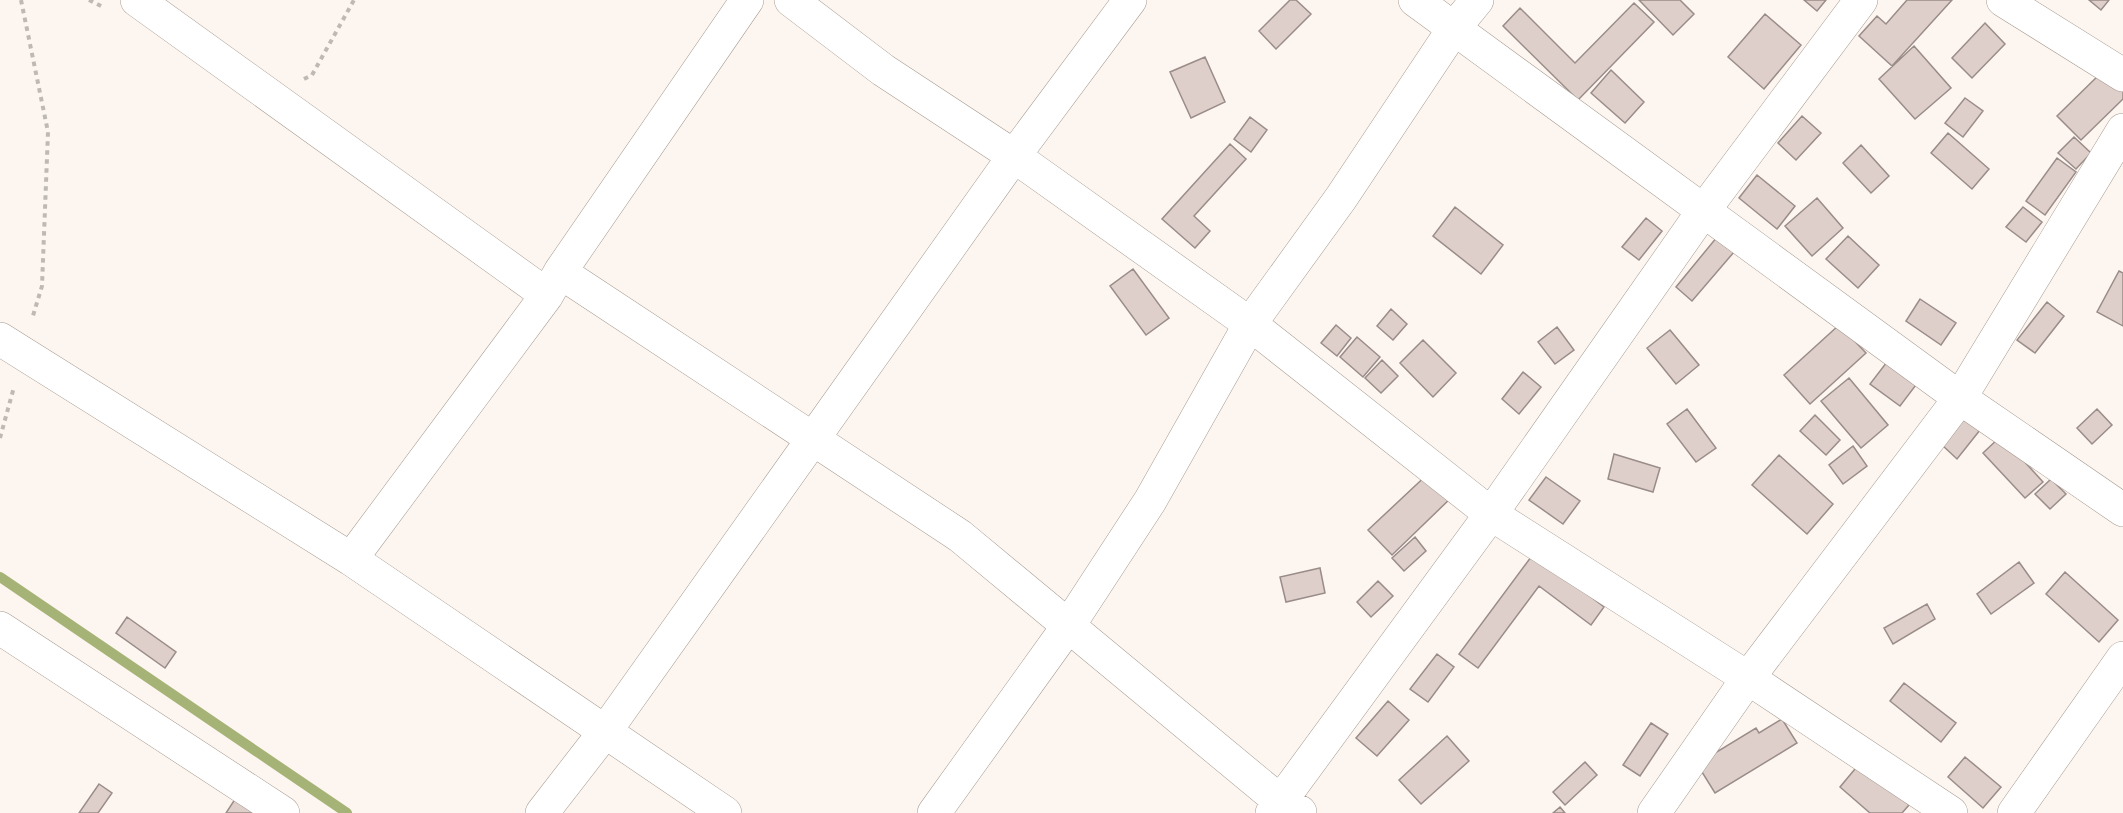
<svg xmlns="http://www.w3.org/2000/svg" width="2123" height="813" viewBox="0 0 2123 813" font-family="Commissioner,sans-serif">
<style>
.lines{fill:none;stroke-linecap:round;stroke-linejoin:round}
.stream{stroke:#a6b376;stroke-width:10}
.building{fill:#decfcb;stroke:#9a8c88;stroke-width:1.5}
.minor-casing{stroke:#a79c93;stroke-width:34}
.path{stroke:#bfb9b4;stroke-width:4;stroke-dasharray:4.5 4.5;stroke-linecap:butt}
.minor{stroke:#fff;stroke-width:33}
</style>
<rect width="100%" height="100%" fill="#fdf6f0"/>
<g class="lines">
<path class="stream" d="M 0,577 L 347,813"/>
</g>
<path class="building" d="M 1290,0 L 1296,0 L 1311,14 L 1276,49 L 1259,31 Z
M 1639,0 L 1680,0 L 1694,14 L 1673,35 Z
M 1804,0 L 1826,0 L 1817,11 Z
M 1907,0 L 1952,0 L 1892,66 L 1859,36 L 1877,16 L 1886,24 Z
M 2089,0 L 2109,0 L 2101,10 Z
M 1634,3 L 1654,22 L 1578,100 L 1503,26 L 1520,8 L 1575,63 Z
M 1765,14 L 1801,45 L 1764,89 L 1728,57 Z
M 1985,23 L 2005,44 L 1972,78 L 1952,58 Z
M 1914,46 L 1951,88 L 1915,119 L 1879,79 Z
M 1205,57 L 1225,102 L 1191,118 L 1170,72 Z
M 1611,70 L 1644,102 L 1625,123 L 1591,93 Z
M 2104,70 L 2123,89 L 2123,99 L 2081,140 L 2057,116 Z
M 1965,98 L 1983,111 L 1963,137 L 1945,123 Z
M 1802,116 L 1821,133 L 1796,160 L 1778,143 Z
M 1250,117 L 1267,130 L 1251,152 L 1234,139 Z
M 1948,133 L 1989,169 L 1972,189 L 1931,153 Z
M 2074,137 L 2091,153 L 2076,169 L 2058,153 Z
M 1230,144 L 1246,159 L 1194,216 L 1210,231 L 1195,248 L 1162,219 Z
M 1861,145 L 1889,176 L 1871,193 L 1843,163 Z
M 2057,158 L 2076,172 L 2045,215 L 2026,201 Z
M 1757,175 L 1795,206 L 1777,229 L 1739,198 Z
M 1817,198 L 1843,228 L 1812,256 L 1785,226 Z
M 1455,207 L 1503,245 L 1481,274 L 1433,236 Z
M 2023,207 L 2042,222 L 2026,242 L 2006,227 Z
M 1646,218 L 1662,231 L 1639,260 L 1622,247 Z
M 1848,236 L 1879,265 L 1858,288 L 1826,259 Z
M 1717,237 L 1734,252 L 1692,301 L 1676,287 Z
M 1133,269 L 1169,318 L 1146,335 L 1110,286 Z
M 2119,271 L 2123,273 L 2123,326 L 2097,312 Z
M 1920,299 L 1956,323 L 1941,345 L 1906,321 Z
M 2047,302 L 2064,316 L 2035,353 L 2017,340 Z
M 1391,309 L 1407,324 L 1393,340 L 1377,326 Z
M 1336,325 L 1351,338 L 1337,356 L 1321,343 Z
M 1839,325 L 1866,353 L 1810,404 L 1784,375 Z
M 1557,327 L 1574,350 L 1555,364 L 1538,342 Z
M 1670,330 L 1699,365 L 1676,384 L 1647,348 Z
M 1357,337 L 1380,357 L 1363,377 L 1340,357 Z
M 1423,340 L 1456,373 L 1433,397 L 1400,363 Z
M 1890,358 L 1919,381 L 1900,406 L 1870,384 Z
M 1382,360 L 1398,376 L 1381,393 L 1365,378 Z
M 1523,372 L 1541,387 L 1519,414 L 1502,399 Z
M 1849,378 L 1888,425 L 1861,448 L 1821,401 Z
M 1687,409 L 1716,448 L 1696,462 L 1667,424 Z
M 2097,409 L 2112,425 L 2092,444 L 2077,428 Z
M 1815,415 L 1840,440 L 1826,455 L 1800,431 Z
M 1965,417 L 1980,430 L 1957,459 L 1942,445 Z
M 2001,436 L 2043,482 L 2025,498 L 1983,453 Z
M 1853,446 L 1867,466 L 1843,484 L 1829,465 Z
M 1614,454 L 1660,468 L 1653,492 L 1608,479 Z
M 1779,455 L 1833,504 L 1807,534 L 1752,485 Z
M 1432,470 L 1455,494 L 1392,555 L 1368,530 Z
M 1546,477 L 1580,501 L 1563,524 L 1529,500 Z
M 2051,479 L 2066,494 L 2050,509 L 2035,494 Z
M 1415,537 L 1426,551 L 1404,571 L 1392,558 Z
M 1534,553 L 1604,607 L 1591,625 L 1539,586 L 1478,668 L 1459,654 Z
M 2019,562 L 2034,583 L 1991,614 L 1977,594 Z
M 1320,568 L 1325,593 L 1286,602 L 1280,577 Z
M 2065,572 L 2118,620 L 2099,642 L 2046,594 Z
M 1378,581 L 1393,596 L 1371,617 L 1357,602 Z
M 1927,604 L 1935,619 L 1893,644 L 1884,628 Z
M 127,617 L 176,652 L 165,668 L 116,633 Z
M 1437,654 L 1454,667 L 1428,702 L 1410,689 Z
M 1904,683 L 1956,723 L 1941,742 L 1890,701 Z
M 1388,701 L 1409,720 L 1377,756 L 1356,738 Z
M 1782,719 L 1797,743 L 1715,793 L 1697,764 L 1756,728 L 1759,733 Z
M 1651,723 L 1668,734 L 1640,776 L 1623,765 Z
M 1447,736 L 1469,761 L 1421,804 L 1399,780 Z
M 1965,757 L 2001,787 L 1983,808 L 1948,777 Z
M 1585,762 L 1597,775 L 1565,805 L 1553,792 Z
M 1860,763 L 1909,805 L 1902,813 L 1870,813 L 1840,787 Z
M 99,784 L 112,793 L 98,813 L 79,813 Z
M 241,790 L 258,813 L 226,813 Z
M 1560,807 L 1565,813 L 1553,813 Z"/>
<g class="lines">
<g class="minor-casing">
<path id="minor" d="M 137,0 L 547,295
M 791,0 L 883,70 L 1014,156 L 1250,324 L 1491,514 L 1748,678 L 1951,813
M 1415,0 L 1960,398 L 2123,510
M 2003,0 L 2123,75
M 560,272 L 960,536 L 1281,802 L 1300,812
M 0,339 L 351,559 L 725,813
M 351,559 L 547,295 L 560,272 L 747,0
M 0,628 L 283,813
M 542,813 L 604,733 L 1014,156 L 1130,0
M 934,813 L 1069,625 L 1150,501 L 1250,324 L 1341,198 L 1455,27 L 1477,0
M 1272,813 L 1491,514 L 1704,210 L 1861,0
M 1654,813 L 1748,678 L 1960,398 L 2123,130
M 2014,813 L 2123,658"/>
</g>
<path class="path" d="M 21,0 L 48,132 L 42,286 L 32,319
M 89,0 L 105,8
M 304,79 L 312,75 L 354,0
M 0,438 L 14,387"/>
<use href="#minor" class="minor"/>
</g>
</svg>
